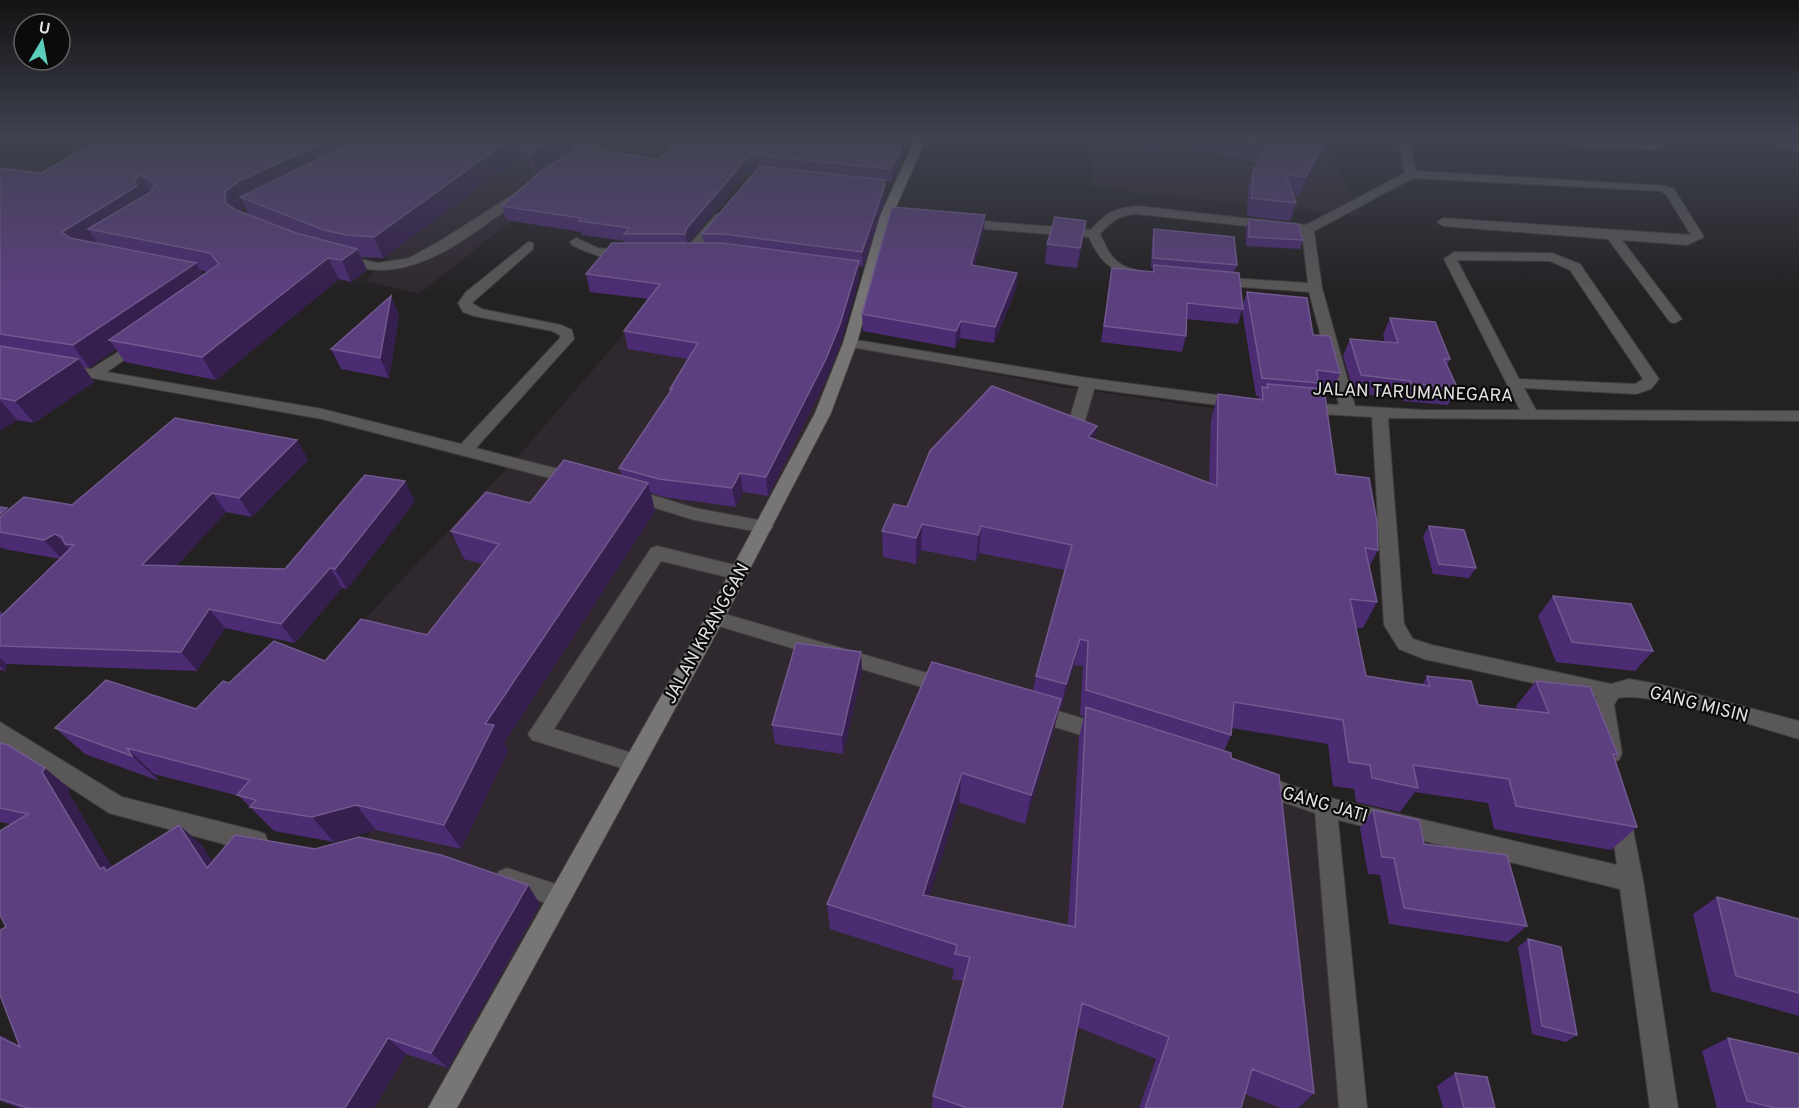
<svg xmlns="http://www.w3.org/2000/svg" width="1799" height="1108" viewBox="0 0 1799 1108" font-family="Overpass,sans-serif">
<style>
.built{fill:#30282f}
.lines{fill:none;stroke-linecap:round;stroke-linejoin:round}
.lane-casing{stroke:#3f3c3e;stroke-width:2}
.street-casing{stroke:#3f3c3e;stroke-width:2}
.secondary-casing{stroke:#3f3c3e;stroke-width:2}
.lane{fill:#595757;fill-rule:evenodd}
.street{fill:#595757;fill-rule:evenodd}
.secondary{fill:#787575;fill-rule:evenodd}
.wall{fill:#4b2c72;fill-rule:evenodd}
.shaded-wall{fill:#351f4e}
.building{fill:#5c3f7f;stroke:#71598e;stroke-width:1.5}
.labels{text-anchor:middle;stroke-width:4.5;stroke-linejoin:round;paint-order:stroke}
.street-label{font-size:18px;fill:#e4e2e3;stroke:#0c0b0c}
</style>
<rect width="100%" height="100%" fill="#242123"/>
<path class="built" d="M 371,137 L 721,137 L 682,173 L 589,158 L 419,294 L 366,281 L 388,258 L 239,229 Z
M 1087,137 L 1304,137 L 1325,143 L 1361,216 L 1095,188 Z
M 648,306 L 1055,386 L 1238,412 L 1202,767 L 1312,798 L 1342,1108 L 166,1108 L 380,819 L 434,831 L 510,735 L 310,677 L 517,458 Z"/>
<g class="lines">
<g class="lane-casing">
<path id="lane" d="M 599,137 L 612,137 L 576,162 L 568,162 L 568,158 Z
M 523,188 L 527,189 L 527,195 C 479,227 424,281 361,268 C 353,267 342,265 336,259 L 342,255 L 378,263 L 409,258 L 440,241 Z
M 576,238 L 598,248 L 628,251 L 634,255 C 621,267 586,252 572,245 L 570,242 Z
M 1088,378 L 1096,383 L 1082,431 L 1074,436 L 1068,435 L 1066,431 L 1080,383 Z
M 657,546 L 739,566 L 745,568 L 748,573 L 745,578 L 739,580 L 661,561 L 554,729 L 642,756 L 645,763 L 642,770 L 634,772 L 532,740 L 528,734 L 532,728 L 651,548 Z"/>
</g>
<g class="street-casing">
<path id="street" d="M 1397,137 L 1408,137 L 1416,171 L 1666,186 L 1674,189 L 1704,237 L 1687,245 L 1622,240 L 1682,319 L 1675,323 L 1670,322 L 1608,239 L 1443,226 L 1437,222 L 1443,218 L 1691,235 L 1666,194 L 1660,191 L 1413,178 L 1314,231 L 1322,288 L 1355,406 L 1423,410 L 1520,410 L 1444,259 L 1454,252 L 1552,253 L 1580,264 L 1659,379 L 1651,389 L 1636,394 L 1524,388 L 1536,410 L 1799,411 L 1799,421 L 1388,418 L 1404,624 L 1413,639 L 1432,645 L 1611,684 L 1629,679 L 1658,684 L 1799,721 L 1799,739 C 1763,729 1648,690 1618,698 L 1614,705 L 1622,753 L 1619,760 L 1611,762 L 1603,760 L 1600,753 L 1594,704 L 1597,697 L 1424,659 L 1399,649 L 1384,625 L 1372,417 L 1303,413 L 1295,408 L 1303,403 L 1339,405 L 1309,292 L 1215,285 L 1208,281 L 1215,277 L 1308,283 L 1302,232 L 1137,214 C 1119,215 1112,221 1100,234 C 1107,249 1112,262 1129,268 C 1135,270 1142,270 1147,275 L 1140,279 C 1113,272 1100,263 1089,237 L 959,227 L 953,223 L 959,219 L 1091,230 C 1105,213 1115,208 1137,206 L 1306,225 L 1405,173 ZM 1457,260 L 1550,261 L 1570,270 L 1643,379 L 1635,384 L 1519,379 Z
M 1516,137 L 1570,137 L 1654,144 L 1660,147 L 1654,150 L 1521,140 Z
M 1756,137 L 1773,137 L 1799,145 L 1799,152 Z
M 719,214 L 725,218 L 723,221 L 700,250 L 690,250 L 690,244 L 715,215 Z
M 528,242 L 533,243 L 533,249 L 472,303 L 482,309 L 561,325 L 572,330 L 574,339 L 476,448 L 582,475 L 584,479 L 576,485 L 322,419 L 64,373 L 57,369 L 64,365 L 91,369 L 140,338 L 145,339 L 147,342 L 145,345 L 107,372 L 322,409 L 461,444 L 560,338 L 560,335 L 552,331 L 474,316 L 463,312 L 458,303 L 466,292 Z
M 850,339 L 1088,378 L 1240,398 L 1248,403 L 1240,408 L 1088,388 L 845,346 L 843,343 L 845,340 Z
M 629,488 L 695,508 L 764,521 L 770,523 L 773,527 L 770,531 L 764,533 L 694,520 L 623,498 L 621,494 L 623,490 Z
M 715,611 L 948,679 L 955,681 L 958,687 L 955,693 L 948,695 L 708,623 L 705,618 L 708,613 Z
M 1035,704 L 1111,727 L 1115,733 L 1111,739 L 1104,742 L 1028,719 L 1025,713 L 1028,707 Z
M 0,722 L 122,797 L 257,831 L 265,834 L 268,842 L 265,850 L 257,853 L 109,813 L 0,742 Z
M 1258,774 L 1326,797 L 1617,865 L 1610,816 L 1613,809 L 1621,806 L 1629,809 L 1643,880 L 1678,1108 L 1650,1108 L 1620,889 L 1338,820 L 1367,1108 L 1339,1108 L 1315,813 L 1250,791 L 1247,784 L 1250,777 Z
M 507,868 L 568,888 L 572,896 L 568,904 L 560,908 L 499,887 L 495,879 L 499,871 Z"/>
</g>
<g class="secondary-casing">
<path id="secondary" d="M 916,137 L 927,137 L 892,216 L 857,343 L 831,413 L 722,623 L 457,1108 L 428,1108 L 708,613 L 815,413 L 843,343 L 880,216 Z"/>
</g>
<use href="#lane" class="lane"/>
<use href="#street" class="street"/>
<use href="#secondary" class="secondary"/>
</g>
<path class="wall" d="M 63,137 L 591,137 L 550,166 L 658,160 L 909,137 L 902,147 L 902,160 L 891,182 L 885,181 L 885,199 L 863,267 L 859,266 L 859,279 L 841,342 L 827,378 L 768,496 L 743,492 L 736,507 L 664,497 L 651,493 L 655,511 L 504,743 L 508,751 L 461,849 L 376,830 L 334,842 L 274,831 L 239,796 L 154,774 L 159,781 L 85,754 L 55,728 L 196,709 L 229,683 L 325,661 L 427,635 L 483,564 L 464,559 L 451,531 L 530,503 L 622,476 L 619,468 L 670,392 L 670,389 L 688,359 L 628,349 L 624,331 L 648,299 L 590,292 L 586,274 L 626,243 L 625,241 L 582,235 L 581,232 L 506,220 L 502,206 L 540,172 L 537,174 L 521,156 L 383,258 L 361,257 L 367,270 L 351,282 L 339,279 L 216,380 L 125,362 L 116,349 L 89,368 L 83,367 L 94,382 L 34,423 L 17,420 L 0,431 L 0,168 L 41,173 L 96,142 ZM 758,168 L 702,234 L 704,243 L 688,243 L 747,173 ZM 245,206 L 249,215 L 239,211 ZM 200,270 L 207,272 L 203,275 Z
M 1120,137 L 1331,137 L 1328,145 L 1300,195 L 1293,194 L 1296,203 L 1290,221 L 1247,216 L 1248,189 L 1253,171 L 1258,163 L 1162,142 L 1157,151 L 1119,144 Z
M 985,215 L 984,230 L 974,266 L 1017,273 L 1016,289 L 994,343 L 960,338 L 955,348 L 863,331 L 862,314 Z
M 1249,219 L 1303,240 L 1300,249 L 1246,246 L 1246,228 Z
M 1154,229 L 1237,265 L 1234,272 L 1242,308 L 1247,292 L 1313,335 L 1340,373 L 1333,390 L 1324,389 L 1336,474 L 1378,550 L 1369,567 L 1377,602 L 1363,628 L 1356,628 L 1366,676 L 1422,685 L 1427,676 L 1478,705 L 1517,710 L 1516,706 L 1536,681 L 1618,755 L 1614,758 L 1637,827 L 1611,850 L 1494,829 L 1488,803 L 1415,792 L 1400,812 L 1356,802 L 1354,789 L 1333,786 L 1328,744 L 1232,728 L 1231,735 L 1224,751 L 1231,758 L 1314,1093 L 1298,1108 L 1280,1108 L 1245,1094 L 1241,1108 L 1139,1108 L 1156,1059 L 1077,1027 L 1062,1108 L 932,1108 L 933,1096 L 964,981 L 952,979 L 954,969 L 830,929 L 827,904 L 1033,691 L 1036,676 L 1065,570 L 979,553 L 976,561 L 921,550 L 916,564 L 883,557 L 882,531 L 907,507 L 1094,440 L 1209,483 L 1211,420 L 1218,394 L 1258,399 L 1259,396 L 1256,396 L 1242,310 L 1238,324 L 1186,319 L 1186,336 L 1182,352 L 1101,342 L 1112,268 L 1152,272 L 1153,268 L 1151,268 L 1152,239 ZM 1074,665 L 1083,666 L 1080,715 L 1084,716 L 1079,737 L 1068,925 L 929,896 L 959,802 L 1025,824 L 1054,730 L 1059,709 L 1060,710 Z
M 1083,240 L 1077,268 L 1045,264 L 1047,244 Z
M 391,296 L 399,316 L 389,378 L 341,369 L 331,349 Z
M 1390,318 L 1450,359 L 1447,365 L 1457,387 L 1448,405 L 1403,401 L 1402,398 L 1354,393 L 1343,356 L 1350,339 L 1385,342 L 1383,335 Z
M 297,440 L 308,460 L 252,517 L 226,512 L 176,566 L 285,569 L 415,501 L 347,589 L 342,588 L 295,643 L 225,628 L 197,671 L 7,664 L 6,671 L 0,670 L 0,611 L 3,614 L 60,559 L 4,549 L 2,547 L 0,549 L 0,507 L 8,510 L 72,505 Z
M 1429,526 L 1476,568 L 1469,578 L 1433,574 L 1423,536 Z
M 1553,596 L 1653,651 L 1635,671 L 1556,662 L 1538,616 Z
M 862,672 L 843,754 L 775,744 L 772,725 Z
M 0,743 L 70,789 L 68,792 L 112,867 L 201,844 L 212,862 L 540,904 L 448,1068 L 406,1054 L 374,1108 L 20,1108 L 0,1101 L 0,1035 L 19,1045 L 6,927 L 10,824 L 0,822 Z
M 1373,810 L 1424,844 L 1527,926 L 1508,942 L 1389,924 L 1380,875 L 1368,874 L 1360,828 Z
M 1717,897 L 1799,919 L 1799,1016 L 1711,991 L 1693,914 Z
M 1528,939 L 1577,1035 L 1566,1042 L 1532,1034 L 1518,947 Z
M 1728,1038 L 1799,1108 L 1717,1108 L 1702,1051 Z
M 1455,1073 L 1495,1108 L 1443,1108 L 1437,1086 Z"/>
<path class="shaded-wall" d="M 336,137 L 387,137 L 240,197 L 245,206 L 236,213 L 226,203 L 225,192 L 239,181 Z
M 513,137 L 516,137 L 521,156 L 383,258 L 374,237 Z
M 556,137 L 591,137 L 537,174 L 531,154 Z
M 899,137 L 909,137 L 893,159 L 893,146 Z
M 1160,137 L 1162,137 L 1162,142 L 1157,151 Z
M 1328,137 L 1331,137 L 1328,145 L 1300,195 L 1306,177 Z
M 902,147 L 902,160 L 891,182 L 891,169 Z
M 756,155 L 757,168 L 747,173 L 688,243 L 688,248 L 685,234 L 686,229 L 746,159 Z
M 141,175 L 153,195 L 88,229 L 96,241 L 77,254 L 62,232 Z
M 885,180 L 885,199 L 863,267 L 862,252 L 883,185 Z
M 985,215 L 984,230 L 970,281 L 971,265 Z
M 1086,221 L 1083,240 L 1077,268 L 1080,248 Z
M 357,249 L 367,270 L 351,282 L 342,260 Z
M 328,258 L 339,279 L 216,380 L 202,357 Z
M 859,261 L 859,279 L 841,342 L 827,378 L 768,496 L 766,477 Z
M 196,263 L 208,285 L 109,340 L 116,349 L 89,368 L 73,345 Z
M 1017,273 L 1016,289 L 994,343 L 995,327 Z
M 391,296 L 399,316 L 389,378 L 380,358 Z
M 961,321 L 960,338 L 955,348 L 956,331 Z
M 78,359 L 94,382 L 34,423 L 15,401 Z
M 0,400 L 17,420 L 0,431 Z
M 1097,426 L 1092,452 L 1088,437 Z
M 297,440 L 308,460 L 252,517 L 239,498 Z
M 740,473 L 743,492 L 736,507 L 732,488 Z
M 405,481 L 415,501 L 347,589 L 335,569 Z
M 648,483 L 655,511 L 504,743 L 508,751 L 461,849 L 444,825 L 485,724 Z
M 212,493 L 226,512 L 159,584 L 142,565 Z
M 7,508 L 25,528 L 0,532 L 0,514 Z
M 922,524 L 921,550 L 916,564 L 916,538 Z
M 981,526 L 979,553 L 976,561 L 978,535 Z
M 55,534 L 73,554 L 62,559 L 44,540 Z
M 330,568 L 342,588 L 295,643 L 281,624 Z
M 209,609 L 225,628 L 197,671 L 181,652 Z
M 1080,639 L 1074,665 L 1060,710 L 1066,684 Z
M 861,652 L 862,672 L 843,754 L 842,735 Z
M 0,658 L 7,664 L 6,671 L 0,666 Z
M 1061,699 L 1054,730 L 1025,824 L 1031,795 Z
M 127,748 L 154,774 L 159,781 L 132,756 Z
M 45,768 L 70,789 L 68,792 L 119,879 L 100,869 L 42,772 Z
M 962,773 L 959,802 L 922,921 L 923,895 Z
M 356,805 L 376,830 L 334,842 L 312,817 Z
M 179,825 L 201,844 L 229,887 L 207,868 Z
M 528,885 L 540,904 L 448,1068 L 431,1053 Z
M 0,1035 L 51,1063 L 20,1047 L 0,1037 Z
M 388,1038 L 406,1054 L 374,1108 L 345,1108 Z"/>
<path class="building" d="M 104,137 L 336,137 L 239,181 L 225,192 L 226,203 L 236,210 L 296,233 L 357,249 L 342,260 L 328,258 L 202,357 L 109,340 L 219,264 L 210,253 L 88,229 L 151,192 L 156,183 L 141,175 L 134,180 L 137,186 L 62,232 L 70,238 L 196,263 L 73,345 L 0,334 L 0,168 L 41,173 Z
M 364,137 L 513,137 L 374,237 L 346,235 L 324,230 L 240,197 Z
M 517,137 L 556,137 L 531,154 Z
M 684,137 L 899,137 L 893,146 L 902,147 L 891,169 L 756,155 L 746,159 L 686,229 L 685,234 L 624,234 L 629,228 L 579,221 L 581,218 L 502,206 L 541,171 L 580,146 L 658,160 Z
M 1224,137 L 1328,137 L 1306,177 L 1286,175 L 1296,203 L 1252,198 L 1253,171 L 1269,147 Z
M 760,166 L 885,180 L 883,185 L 885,185 L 862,252 L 723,234 L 702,234 Z
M 892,207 L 985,215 L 971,265 L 1017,273 L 995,327 L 961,321 L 956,331 L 862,314 Z
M 1055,217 L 1086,221 L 1080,248 L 1047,244 Z
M 1249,219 L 1298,224 L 1303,240 L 1249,237 Z
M 1154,229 L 1234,237 L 1237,265 L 1153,258 Z
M 612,243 L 722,243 L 859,261 L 840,324 L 826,359 L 766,477 L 740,473 L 732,488 L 659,479 L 619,468 L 672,389 L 670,389 L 698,343 L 624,331 L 660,284 L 586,274 Z
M 1154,265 L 1239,273 L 1243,309 L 1187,303 L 1186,336 L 1104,326 L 1112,268 L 1154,272 Z
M 1247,292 L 1307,298 L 1313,335 L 1330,336 L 1340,373 L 1317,370 L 1318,383 L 1262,378 Z
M 391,296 L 380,358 L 331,349 Z
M 1390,318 L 1435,322 L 1450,359 L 1444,359 L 1457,387 L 1411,384 L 1410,381 L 1361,375 L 1350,339 L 1398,343 Z
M 0,346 L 78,359 L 15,401 L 0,398 Z
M 1267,384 L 1324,389 L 1336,474 L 1369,478 L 1377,522 L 1378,550 L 1365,548 L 1377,602 L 1350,599 L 1366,676 L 1430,686 L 1427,676 L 1471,681 L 1478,705 L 1549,713 L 1536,681 L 1590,687 L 1618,755 L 1613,754 L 1637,827 L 1516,806 L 1509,779 L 1413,765 L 1418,788 L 1372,778 L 1370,765 L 1349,762 L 1343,720 L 1234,702 L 1231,735 L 1086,690 L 1088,641 L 1080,639 L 1066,684 L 1036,676 L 1072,545 L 981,526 L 978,535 L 922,524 L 916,538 L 882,531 L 894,504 L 907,507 L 930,451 L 992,386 L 1097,426 L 1088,437 L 1217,486 L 1218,394 L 1263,400 L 1262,387 L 1268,388 Z
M 175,418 L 297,440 L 239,498 L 212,493 L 142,565 L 285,569 L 365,475 L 405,481 L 335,569 L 330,568 L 281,624 L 209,609 L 181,652 L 0,646 L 0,617 L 74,545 L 65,544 L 62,537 L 55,534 L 44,540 L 0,532 L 0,517 L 24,497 L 72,505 Z
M 564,460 L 648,483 L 485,724 L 494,725 L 444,825 L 356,805 L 312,817 L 250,807 L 256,800 L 237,795 L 250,780 L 127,748 L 132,756 L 55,728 L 106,680 L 196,709 L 223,681 L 229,683 L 274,641 L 325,661 L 361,619 L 427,635 L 499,544 L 451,531 L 486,492 L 530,503 Z
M 0,507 L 7,508 L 0,514 Z
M 1429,526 L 1464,530 L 1476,568 L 1439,564 Z
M 1553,596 L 1631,604 L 1653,651 L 1572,642 Z
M 796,643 L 861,652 L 842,735 L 772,725 Z
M 932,662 L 1061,699 L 1031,795 L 962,773 L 923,895 L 1075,927 L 1086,707 L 1231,753 L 1231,758 L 1279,775 L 1314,1093 L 1252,1069 L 1241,1108 L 1145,1108 L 1169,1037 L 1082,1003 L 1062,1108 L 967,1108 L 933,1096 L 970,957 L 955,954 L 957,945 L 827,904 Z
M 0,743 L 8,745 L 45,768 L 42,772 L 100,869 L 104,867 L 106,871 L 179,825 L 207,868 L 235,835 L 315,849 L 359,837 L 441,855 L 528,885 L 431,1053 L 388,1038 L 345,1108 L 28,1108 L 0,1099 L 0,1037 L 20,1047 L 0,995 L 0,930 L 6,927 L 0,915 L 0,831 L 28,814 L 0,808 Z
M 1373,810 L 1419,820 L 1424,844 L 1507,855 L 1527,926 L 1404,908 L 1394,858 L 1382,857 Z
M 1717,897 L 1799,919 L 1799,993 L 1736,976 Z
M 1528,939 L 1561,947 L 1577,1035 L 1542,1026 Z
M 1728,1038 L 1799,1054 L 1799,1108 L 1775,1108 L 1747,1101 Z
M 1455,1073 L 1487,1077 L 1495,1108 L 1464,1108 Z"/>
<linearGradient id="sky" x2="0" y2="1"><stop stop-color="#141213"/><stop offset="0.47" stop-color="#3f4350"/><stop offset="1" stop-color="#3f4350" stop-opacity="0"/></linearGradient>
<rect width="1799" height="293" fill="url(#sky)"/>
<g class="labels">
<g class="street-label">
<text transform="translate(1413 392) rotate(2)" y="6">JALAN TARUMANEGARA</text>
<text transform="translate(706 633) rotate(-61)" y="6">JALAN KRANGGAN</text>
<text transform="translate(1699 704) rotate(14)" y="6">GANG MISIN</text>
<text transform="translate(1325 804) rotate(16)" y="6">GANG JATI</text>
</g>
</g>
<g transform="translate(42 42) rotate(10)"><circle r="28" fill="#0c0b0c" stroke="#626162" stroke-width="1.5"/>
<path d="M0-4.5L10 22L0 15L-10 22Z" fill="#5bcebb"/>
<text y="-9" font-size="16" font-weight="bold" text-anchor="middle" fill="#e4e2e3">U</text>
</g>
</svg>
